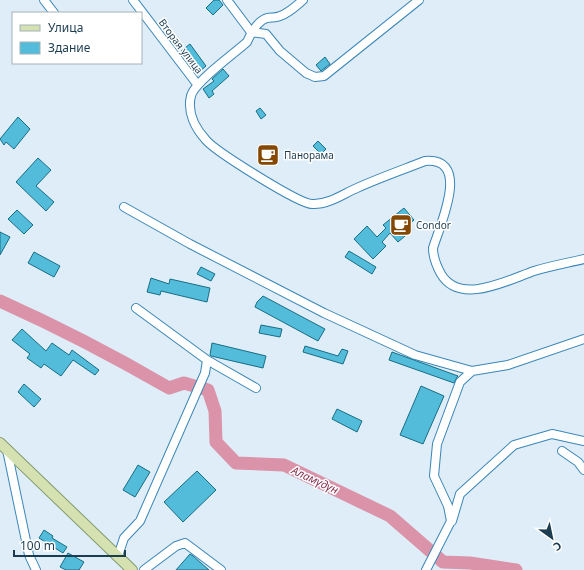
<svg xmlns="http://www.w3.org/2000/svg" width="584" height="570" viewBox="0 0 584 570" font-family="'Noto Sans',sans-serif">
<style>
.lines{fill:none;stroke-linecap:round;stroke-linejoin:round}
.river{stroke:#da93a8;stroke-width:13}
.building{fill:#54bcdb;stroke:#176e84}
.minor-casing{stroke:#3a86b7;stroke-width:10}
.major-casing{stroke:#829a6e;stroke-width:12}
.minor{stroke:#fff;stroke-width:8}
.major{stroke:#d5e1b1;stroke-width:10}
.labels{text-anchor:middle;stroke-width:3;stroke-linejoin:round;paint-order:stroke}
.street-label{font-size:10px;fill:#1c3c51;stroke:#fff}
.poi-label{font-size:10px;fill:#1c3c51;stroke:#fff;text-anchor:start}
.water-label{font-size:11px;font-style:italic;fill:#863251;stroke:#fff}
</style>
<rect width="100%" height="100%" fill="#deedf7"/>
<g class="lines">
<path class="river" d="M 0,301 C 58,327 114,356 169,388 L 184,383 L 208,390 L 215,411 L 216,442 L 236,463 L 284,465 L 390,516 L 443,562 L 470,563 L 516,570"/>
</g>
<path class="building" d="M 214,0 L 219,0 L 223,5 L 213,15 L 206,8 Z
M 190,44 L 206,66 L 199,72 L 192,63 L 190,65 L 186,61 L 188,59 L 181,51 Z
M 325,57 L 330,64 L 321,71 L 316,65 Z
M 223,69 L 229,76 L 212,91 L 214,94 L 209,98 L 203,89 L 214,81 L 212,79 Z
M 260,108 L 266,115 L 261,119 L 256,111 Z
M 18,117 L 30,129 L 14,149 L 6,142 L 4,145 L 0,139 Z
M 318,141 L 326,149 L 321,154 L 313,146 Z
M 38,158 L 51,170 L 36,186 L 54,202 L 46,211 L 16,182 Z
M 404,208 L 414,220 L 408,225 L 412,230 L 398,242 L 390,233 L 382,242 L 386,246 L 373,259 L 354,239 L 367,226 L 377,237 L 386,228 L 383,225 Z
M 17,210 L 33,225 L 24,234 L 8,219 Z
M 0,232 L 10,237 L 0,255 Z
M 349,251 L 376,267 L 372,274 L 345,257 Z
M 34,252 L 60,266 L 54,277 L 28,263 Z
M 201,267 L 215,274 L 211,281 L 197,274 Z
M 151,278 L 169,284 L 170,279 L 210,288 L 207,302 L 161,291 L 160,295 L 147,292 Z
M 263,296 L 325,329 L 318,341 L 255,307 L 257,302 Z
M 261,325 L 282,329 L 280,337 L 259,333 Z
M 22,329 L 46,351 L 52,343 L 69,355 L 72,350 L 99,370 L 95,375 L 73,360 L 61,376 L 44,364 L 41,368 L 27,358 L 30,354 L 12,340 Z
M 212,343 L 266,356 L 263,368 L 211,356 L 210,355 Z
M 305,346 L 338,356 L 342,349 L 348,351 L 343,364 L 303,352 Z
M 392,352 L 458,376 L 457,377 L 454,383 L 389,360 Z
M 24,384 L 41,399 L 34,407 L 18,392 Z
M 421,386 L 444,396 L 423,444 L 400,435 Z
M 337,409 L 362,421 L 357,432 L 332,419 Z
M 138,465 L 150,472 L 135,497 L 123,490 Z
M 197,471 L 216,490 L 183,522 L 164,502 Z
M 44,530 L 53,536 L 52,538 L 67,547 L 63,553 L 39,538 Z
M 68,553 L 84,562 L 79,570 L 66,570 L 60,567 Z
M 190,554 L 193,556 L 209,570 L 176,570 Z"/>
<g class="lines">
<g class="minor-casing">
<path id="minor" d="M 44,0 L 54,13
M 133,0 L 197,84
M 227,0 L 251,32
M 303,0 C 296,6 289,13 280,16 C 276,18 271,17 267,18 C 257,21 251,33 247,42 C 235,53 194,82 191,96 C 187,112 195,128 206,140 C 215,151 299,204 312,204 C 328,205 343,194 357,188 C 379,178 402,170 425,161 C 472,157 440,225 433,248 C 433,258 436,265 441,274 C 460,306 508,280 534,271 C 550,266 567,263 584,259
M 251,32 L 266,34 L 280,51 L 306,73 L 315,77 L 324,76 L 419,0
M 124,207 L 190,244 L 324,313 L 415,355 L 472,371
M 136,308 L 207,360
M 7,450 L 29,555 L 36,570
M 562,451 L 578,462 L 584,470
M 452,521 L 460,494 L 514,445 L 552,434 L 584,441
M 118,556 L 124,538 L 140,521 L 205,373 L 207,360 L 256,388
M 144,570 L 176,546 L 185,543 L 221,570
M 426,570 L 451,521 L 448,506 L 434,476 L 437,444 L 460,382 L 472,371 L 508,365 L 584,339"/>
</g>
<g class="major-casing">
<path id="major" d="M 0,443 L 132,570"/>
</g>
<use href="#minor" class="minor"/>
<use href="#major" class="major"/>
</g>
<defs>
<g id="cafe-square" transform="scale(1.15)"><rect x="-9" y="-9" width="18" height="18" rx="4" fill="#844802" stroke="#fff"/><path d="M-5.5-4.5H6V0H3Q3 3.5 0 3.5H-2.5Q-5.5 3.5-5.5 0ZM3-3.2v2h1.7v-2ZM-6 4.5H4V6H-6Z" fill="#fff"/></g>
</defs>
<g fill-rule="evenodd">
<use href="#cafe-square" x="268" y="155"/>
<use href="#cafe-square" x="401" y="225"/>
</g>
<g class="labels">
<g class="street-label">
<text transform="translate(181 46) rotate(53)" y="4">Вторая улица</text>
</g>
<g class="poi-label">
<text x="284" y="159">Панорама</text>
<text x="416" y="229">Condor</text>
</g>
<g class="water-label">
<text transform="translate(315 480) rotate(25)" y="4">Аламүдүн</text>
</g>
</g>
<rect x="12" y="12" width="130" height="52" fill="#ffffff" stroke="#a4b1b9"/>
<rect x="20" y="25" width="20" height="6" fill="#d5e1b1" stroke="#a4b1b9"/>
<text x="48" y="32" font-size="12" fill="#1c3c51">Улица</text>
<rect x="20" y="42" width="20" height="12" fill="#54bcdb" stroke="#a4b1b9"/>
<text x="48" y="52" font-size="12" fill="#1c3c51">Здание</text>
<g transform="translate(552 538) rotate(147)" stroke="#ffffff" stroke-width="3" paint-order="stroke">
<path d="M0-3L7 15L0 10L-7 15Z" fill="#1c3c51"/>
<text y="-6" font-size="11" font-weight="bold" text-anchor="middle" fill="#1c3c51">С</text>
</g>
<path d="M14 550v6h111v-6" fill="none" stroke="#1c3c51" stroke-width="2"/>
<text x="20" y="550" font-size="12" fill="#1c3c51" stroke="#ffffff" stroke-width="3" paint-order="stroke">100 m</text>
</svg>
